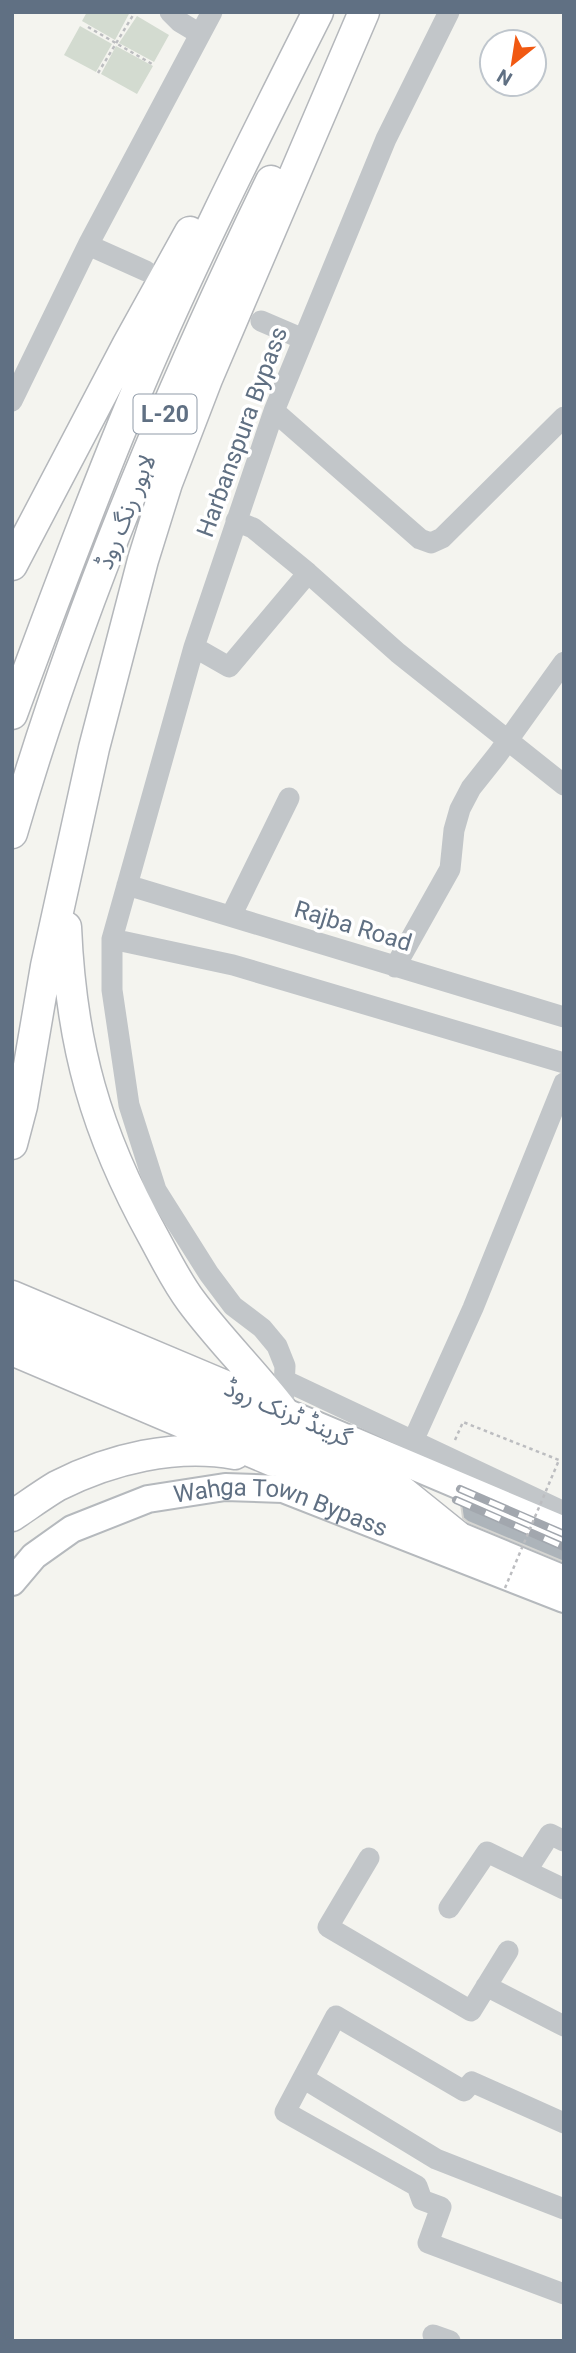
<svg xmlns="http://www.w3.org/2000/svg" width="576" height="2353" viewBox="0 0 576 2353" font-family="Roboto,'Noto Sans Arabic',sans-serif">
<style>
.green{fill:#d3dbd0}
.building{fill:#adb4ba;stroke:#d5d5d2;stroke-width:2}
.lines{fill:none;stroke-linecap:round;stroke-linejoin:round}
.major-casing{stroke:#b5b9bd;stroke-width:30}
.highway-casing{stroke:#b4b7bb;stroke-width:33}
.path{stroke:#bcbdc0;stroke-width:2.5;stroke-dasharray:3.5 3.5;stroke-linecap:butt}
.minor{stroke:#c2c6c9;stroke-width:21}
.major{stroke:#fff;stroke-width:26}
.highway{stroke:#fff;stroke-width:30}
.rail-casing{stroke:#a2a7ae;stroke-width:8}
.rail{stroke:#fff;stroke-width:5;stroke-dasharray:16;stroke-linecap:butt}
.path-bridge{stroke:#bcbdc0;stroke-width:2.5;stroke-dasharray:3.5 3.5;stroke-linecap:butt}
.labels{text-anchor:middle;stroke-width:7;stroke-linejoin:round;paint-order:stroke}
.shield{fill:#fff;stroke:#909ba8;stroke-width:2}
.shield-label{font-size:23px;font-weight:bold;fill:#607083}
.street-label{font-size:24px;fill:#607083;stroke:#fff}
</style>
<rect width="100%" height="100%" fill="#f4f4ef"/>
<path class="green" d="M 87,12 L 130,12 L 115,40 L 82,21 Z
M 137,16 L 169,35 L 154,62 L 119,43 Z
M 80,26 L 112,44 L 96,72 L 64,55 Z
M 116,46 L 153,66 L 137,94 L 101,74 Z"/>
<path class="building" d="M 461,1504 L 564,1545 L 564,1562 L 468,1522 L 463,1518 Z"/>
<g class="lines">
<g class="major-casing">
<g id="major">
<path d="M 283,1411 L 564,1530"/>
<path d="M 273,1461 L 318,1477 L 564,1579"/>
<path id="s1" d="M 12,1582 L 34,1556 L 72,1529 L 148,1499 L 225,1487 L 283,1489 L 564,1599"/>
</g>
</g>
<g class="highway-casing">
<path id="highway" d="M 12,565 L 128,344 L 190,232
M 12,714 C 51,608 90,503 134,398 C 189,267 254,139 318,12
M 12,833 C 77,609 169,391 271,181
M 66,927 C 71,1045 96,1133 153,1236 C 165,1258 176,1281 191,1301 C 219,1339 254,1373 283,1411
M 12,1144 L 22,1106 L 46,966 L 94,748 L 143,560 L 167,483 L 207,379 L 364,12
M 12,1296 L 280,1409
M 12,1326 L 399,1489 L 456,1535
M 12,1350 L 273,1461
M 12,1516 C 27,1506 42,1495 57,1486 C 110,1459 176,1443 235,1454"/>
</g>
<path class="path" d="M 88,27 L 152,64
M 98,73 L 135,12
M 455,1440 L 463,1422 L 559,1460"/>
<path class="minor" d="M 170,12 L 180,22 L 200,34
M 88,245 L 146,271
M 261,321 L 303,339
M 12,401 L 88,245 L 212,12
M 274,411 L 420,539 L 431,543 L 442,538 L 564,417
M 236,521 L 253,528 L 308,573 L 398,653 L 564,785
M 194,647 L 229,667 L 308,573
M 127,885 L 564,1017
M 231,916 L 289,798
M 112,939 L 233,965 L 564,1063
M 395,967 L 450,869 L 454,830 L 460,809 L 471,788 L 498,754 L 564,662
M 286,1381 L 564,1512
M 283,1411 L 285,1366 L 277,1346 L 262,1328 L 233,1306 L 209,1274 L 156,1190 L 129,1105 L 112,990 L 112,939 L 194,647 L 274,411 L 386,139 L 449,12
M 413,1441 L 473,1308 L 564,1083
M 369,1858 L 328,1927 L 471,2011 L 508,1951
M 527,1870 L 550,1834 L 564,1841
M 449,1908 L 487,1852 L 564,1889
M 486,1986 L 564,2026
M 303,2078 L 285,2112 L 417,2186 L 422,2200 L 441,2207 L 428,2243 L 564,2294
M 564,2123 L 472,2082 L 464,2091 L 336,2016 L 303,2078 L 436,2159 L 564,2209
M 433,2335 L 450,2341"/>
<use href="#major" class="major"/>
<use href="#highway" class="highway"/>
<g class="rail-casing">
<path id="rail" d="M 460,1489 L 564,1534
M 456,1500 L 564,1547"/>
</g>
<use href="#rail" class="rail"/>
<path class="path-bridge" d="M 505,1588 L 559,1460"/>
</g>
<g class="labels">
<rect class="shield" x="133.5" y="394.5" width="63" height="39" rx="5"/>
<g class="shield-label">
<text x="165" y="422">L-20</text>
</g>
<g class="street-label">
<text transform="translate(242 432) rotate(-70)" y="8">Harbanspura Bypass</text>
<text transform="translate(126 512) rotate(-68)" y="8">لاہور رنگ روڈ</text>
<text transform="translate(353 926) rotate(17)" y="8">Rajba Road</text>
<text transform="translate(288 1413) rotate(23)" y="8">گرینڈ ٹرنک روڈ</text>
<text dy="8" stroke="none"><textPath href="#s1" startOffset="299">Wahga Town Bypass</textPath></text>
</g>
</g>
<rect width="576" height="2353" fill="none" stroke="#607083" stroke-width="28"/>
<g transform="translate(513 63) rotate(210)"><circle r="33" fill="#ffffff" stroke="#bfc6cd" stroke-width="2"/>
<path d="M0-5L12 26L0 18L-12 26Z" fill="#f15912"/>
<text y="-10" font-size="19" font-weight="bold" text-anchor="middle" fill="#607083">N</text>
</g>
</svg>
